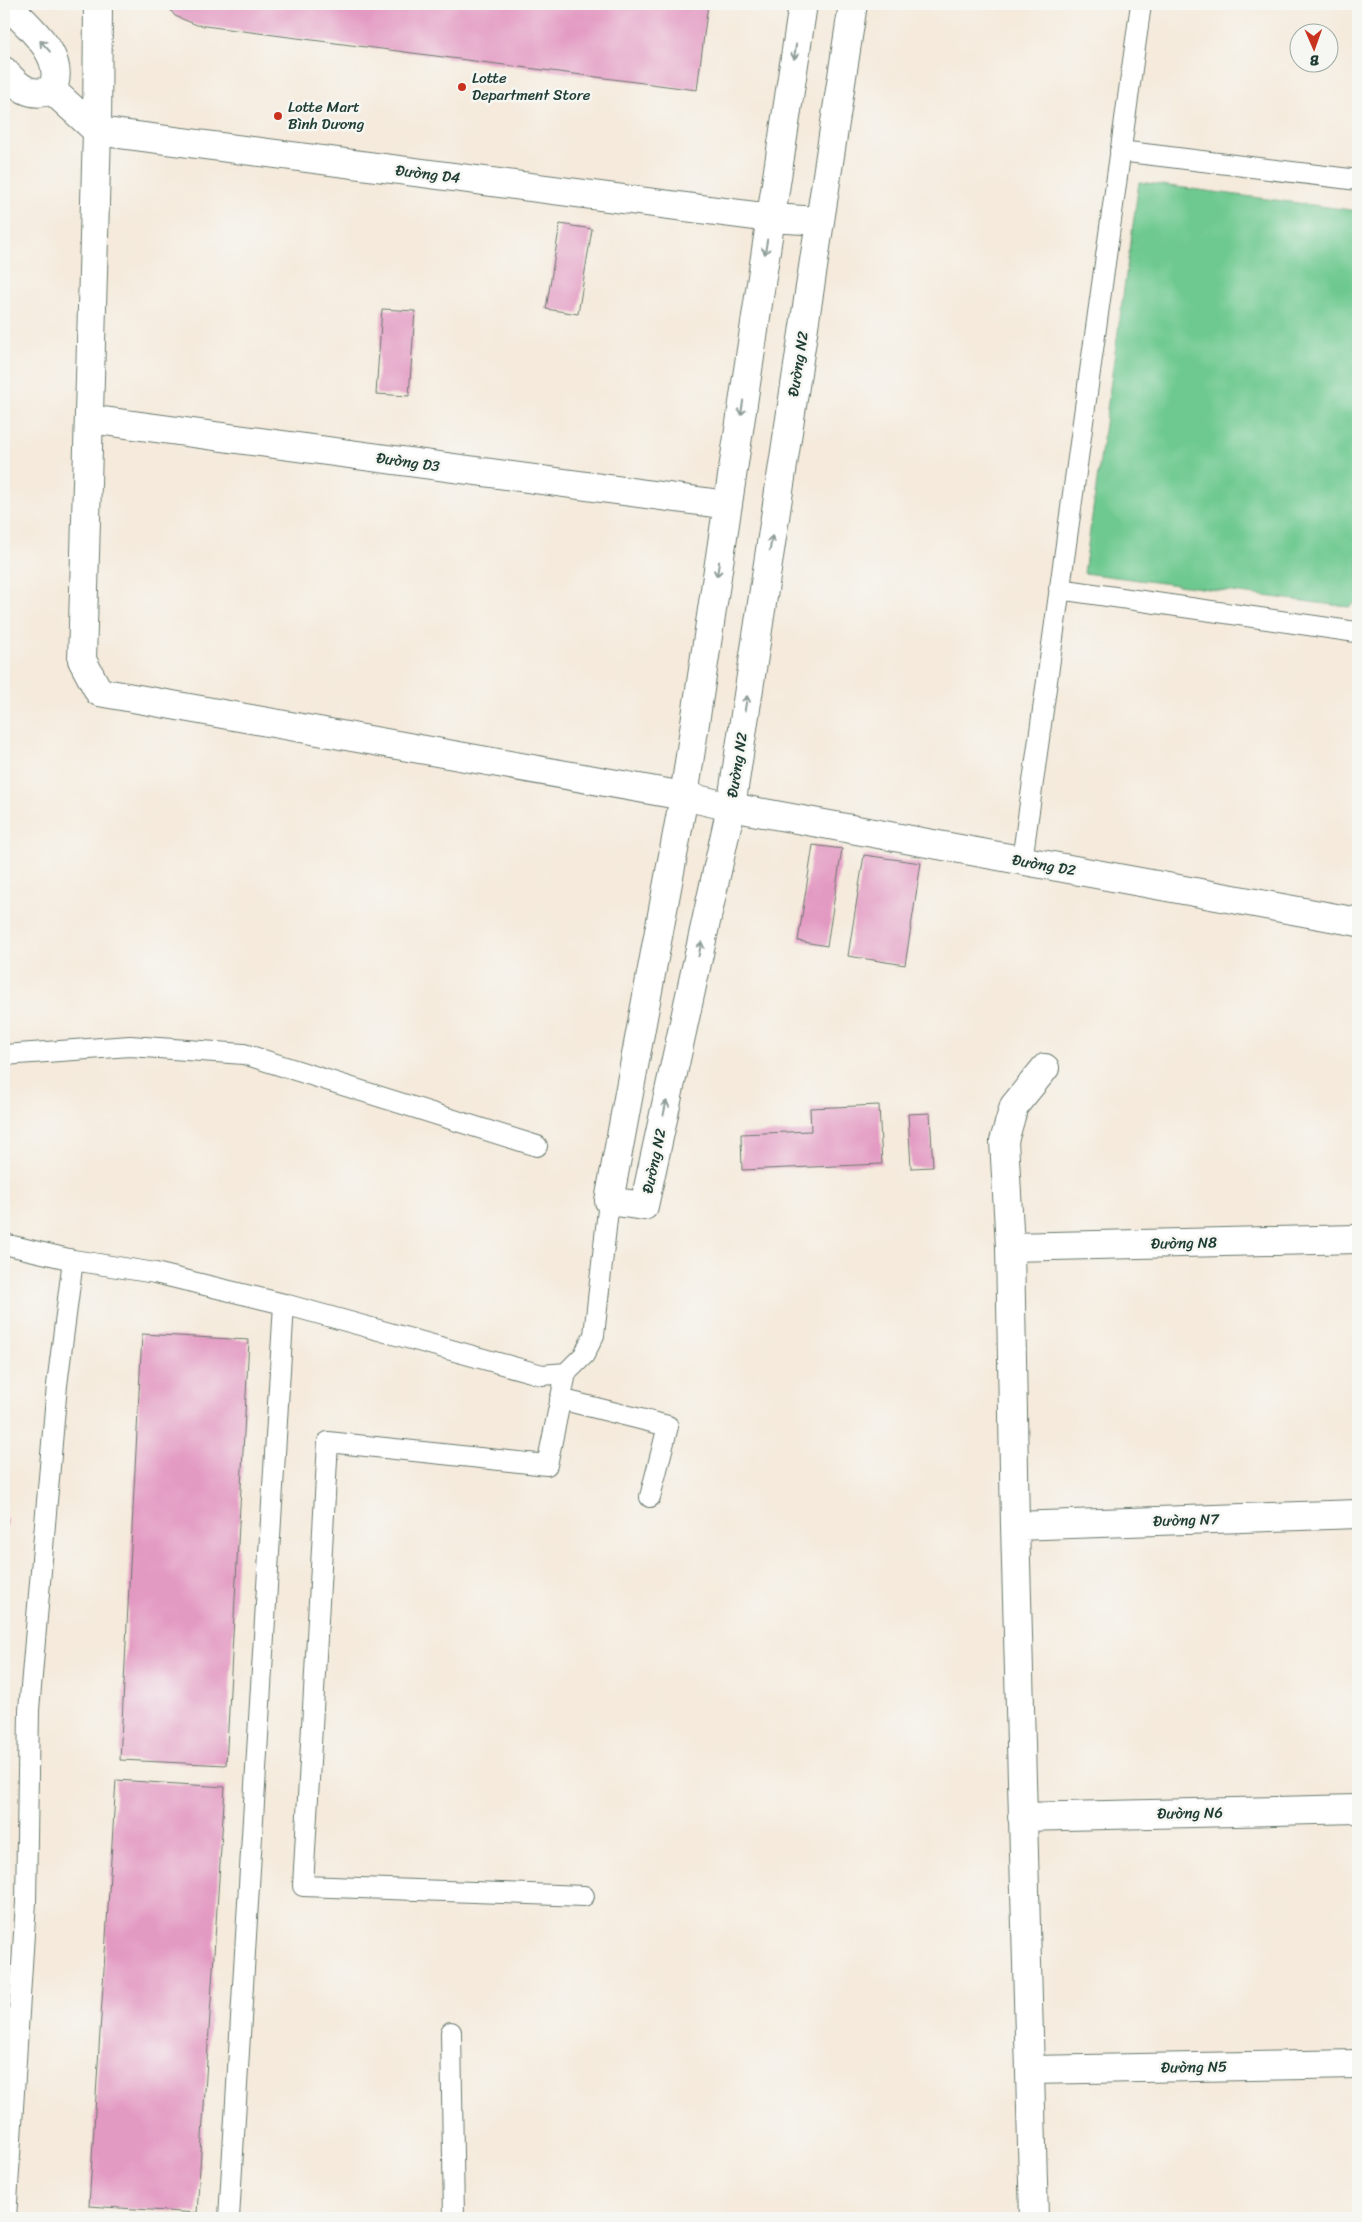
<svg xmlns="http://www.w3.org/2000/svg" width="1362" height="2222" viewBox="0 0 1362 2222" font-family="Sriracha,sans-serif">
<style>
.green{fill:#6ec990;stroke:#468362}
.building{fill:#e39ac2}
.lines{fill:none;stroke-linecap:round;stroke-linejoin:round}
.lane-casing{stroke:#6a7a6e;stroke-width:22}
.street-casing{stroke:#6a7a6e;stroke-width:30}
.lane{stroke:#fff;stroke-width:20}
.street{stroke:#fff;stroke-width:28}
.oneway{stroke:#8f9e9a}
.poi-dot{fill:#c8321e;stroke:#f6f6f2;stroke-width:2}
.labels{text-anchor:middle;stroke-width:5;stroke-linejoin:round;paint-order:stroke}
.poi-label{font-size:15px;fill:#1f3d34;stroke:#f6f6f2;text-anchor:start}
.street-label{font-size:15px;fill:#1f3d34;stroke:#f6f6f2}
</style>
<rect width="100%" height="100%" fill="#f6f6f2"/>
<filter id="ink" filterUnits="userSpaceOnUse"><feTurbulence type="fractalNoise" baseFrequency=".02" numOctaves="2"/><feDisplacementMap in="SourceGraphic" scale="10" xChannelSelector="R" yChannelSelector="G"/><feConvolveMatrix kernelMatrix="1 2 1 2 8 2 1 2 1" color-interpolation-filters="sRGB"/></filter>
<filter id="wash" filterUnits="userSpaceOnUse"><feTurbulence type="fractalNoise" baseFrequency=".0096" numOctaves="4" result="noise"/><feDisplacementMap in="SourceGraphic" scale="20" xChannelSelector="R" yChannelSelector="G"/><feGaussianBlur stdDeviation="1.12" result="paint"/><feColorMatrix in="noise" values="0 0 0 0 0 0 0 0 0 0 0 0 0 0 0 0 0 1.4 0 .05"/><feComposite in="paint" operator="in"/></filter>
<g filter="url(#wash)">
<rect width="100%" height="100%" fill="#f5eadb"/>
<path class="green" d="M 1139,182 L 1358,211 L 1358,601 L 1349,607 L 1084,573 Z"/>
<g id="blocks">
<path class="building" d="M 166,4 L 708,4 L 697,90 L 197,25 L 175,16 Z
M 560,224 L 592,229 L 578,314 L 546,309 Z
M 382,309 L 415,311 L 409,396 L 376,394 Z
M 813,845 L 842,849 L 827,946 L 798,941 Z
M 864,855 L 921,863 L 905,965 L 848,956 Z
M 879,1105 L 882,1164 L 742,1170 L 741,1134 L 811,1131 L 810,1108 Z
M 930,1113 L 933,1167 L 911,1168 L 908,1114 Z
M 142,1334 L 249,1340 L 226,1765 L 120,1760 Z
M 4,1518 L 8,1519 L 4,1533 Z
M 116,1780 L 225,1787 L 197,2213 L 89,2206 Z"/>
</g>
</g>
<g filter="url(#ink)">
<use href="#blocks" fill-opacity="0" stroke="#6a7a6e" stroke-width="1"/>
<g class="lines">
<g class="lane-casing">
<path id="lane" d="M 1120,151 L 1358,180
M 1059,589 L 1356,632 L 1358,631
M 1022,861 L 1141,4
M 4,1055 L 130,1046 L 244,1054 L 537,1146
M 4,1244 L 73,1260
M 566,1373 L 547,1465 L 328,1442 L 303,1886 L 584,1896
M 560,1399 L 668,1426 L 650,1497
M 451,2032 L 454,2218
M 6,2218 L 26,1902 L 29,1710 L 57,1385 L 73,1260 L 155,1273 L 284,1304 L 542,1375 L 566,1373 L 584,1355 L 594,1335 L 609,1201
M 229,2218 L 284,1304"/>
</g>
<g class="street-casing">
<path id="street" d="M 98,4 L 97,131 L 82,660 L 99,692 L 684,796 L 731,807 L 1358,922
M 803,4 L 684,796 L 609,1201 L 644,1206 L 731,807 L 853,4
M 4,71 C 18,87 30,98 52,90 C 68,56 28,27 7,4
M 52,90 L 97,131 L 771,218 L 820,221
M 89,419 L 728,505
M 1010,1247 L 1358,1239
M 1015,1526 L 1358,1514
M 1022,1817 L 1358,1809
M 1030,2070 L 1358,2064
M 1034,2218 L 1015,1526 L 1010,1247 L 1004,1141 L 1014,1106 L 1045,1068"/>
</g>
<use href="#lane" class="lane"/>
<use href="#street" class="street"/>
</g>
<defs><path id="oneway-shaft" d="M-6 0H5M1.5-3L5.5 0L1.5 3" fill="none" stroke-width="1.6" stroke-linecap="round" stroke-linejoin="round" transform="scale(1.25)"/></defs>
<g class="oneway">
<use href="#oneway-shaft" transform="translate(45 46) rotate(-132)"/>
<use href="#oneway-shaft" transform="translate(795 52) rotate(98)"/>
<use href="#oneway-shaft" transform="translate(766 247) rotate(99)"/>
<use href="#oneway-shaft" transform="translate(742 408) rotate(99)"/>
<use href="#oneway-shaft" transform="translate(771 543) rotate(-81)"/>
<use href="#oneway-shaft" transform="translate(718 569) rotate(99)"/>
<use href="#oneway-shaft" transform="translate(746 703) rotate(-81)"/>
<use href="#oneway-shaft" transform="translate(700 949) rotate(-78)"/>
<use href="#oneway-shaft" transform="translate(665 1108) rotate(-78)"/>
</g>
</g>
<g class="poi-dot">
<circle cx="462" cy="87" r="5"/>
<circle cx="278" cy="116" r="5"/>
</g>
<g class="labels">
<g class="poi-label">
<text x="472" y="83">Lotte<tspan x="472" dy="17">Department Store</tspan></text>
<text x="288" y="112">Lotte Mart<tspan x="288" dy="17">Bình Dương</tspan></text>
</g>
<g class="street-label">
<text transform="translate(428 174) rotate(7)" y="5">Đường D4</text>
<text transform="translate(798 364) rotate(-81)" y="5">Đường N2</text>
<text transform="translate(408 462) rotate(8)" y="5">Đường D3</text>
<text transform="translate(737 765) rotate(-81)" y="5">Đường N2</text>
<text transform="translate(1044 865) rotate(10)" y="5">Đường D2</text>
<text transform="translate(654 1161) rotate(-78)" y="5">Đường N2</text>
<text transform="translate(1184 1243) rotate(-1)" y="5">Đường N8</text>
<text transform="translate(1186 1520) rotate(-2)" y="5">Đường N7</text>
<text transform="translate(1190 1813) rotate(-1)" y="5">Đường N6</text>
<text transform="translate(1194 2067) rotate(-1)" y="5">Đường N5</text>
</g>
</g>
<rect width="1362" height="2222" fill="none" stroke="#f6f6f2" stroke-width="20"/>
<g transform="translate(1314 48) rotate(178)"><circle r="24" fill="#f6f6f2" stroke="#a0aca6"/>
<path d="M0-4L9 19L0 12L-9 19Z" fill="#c8321e"/>
<text y="-8" font-size="14" font-weight="bold" text-anchor="middle" fill="#1f3d34">B</text>
</g>
</svg>
